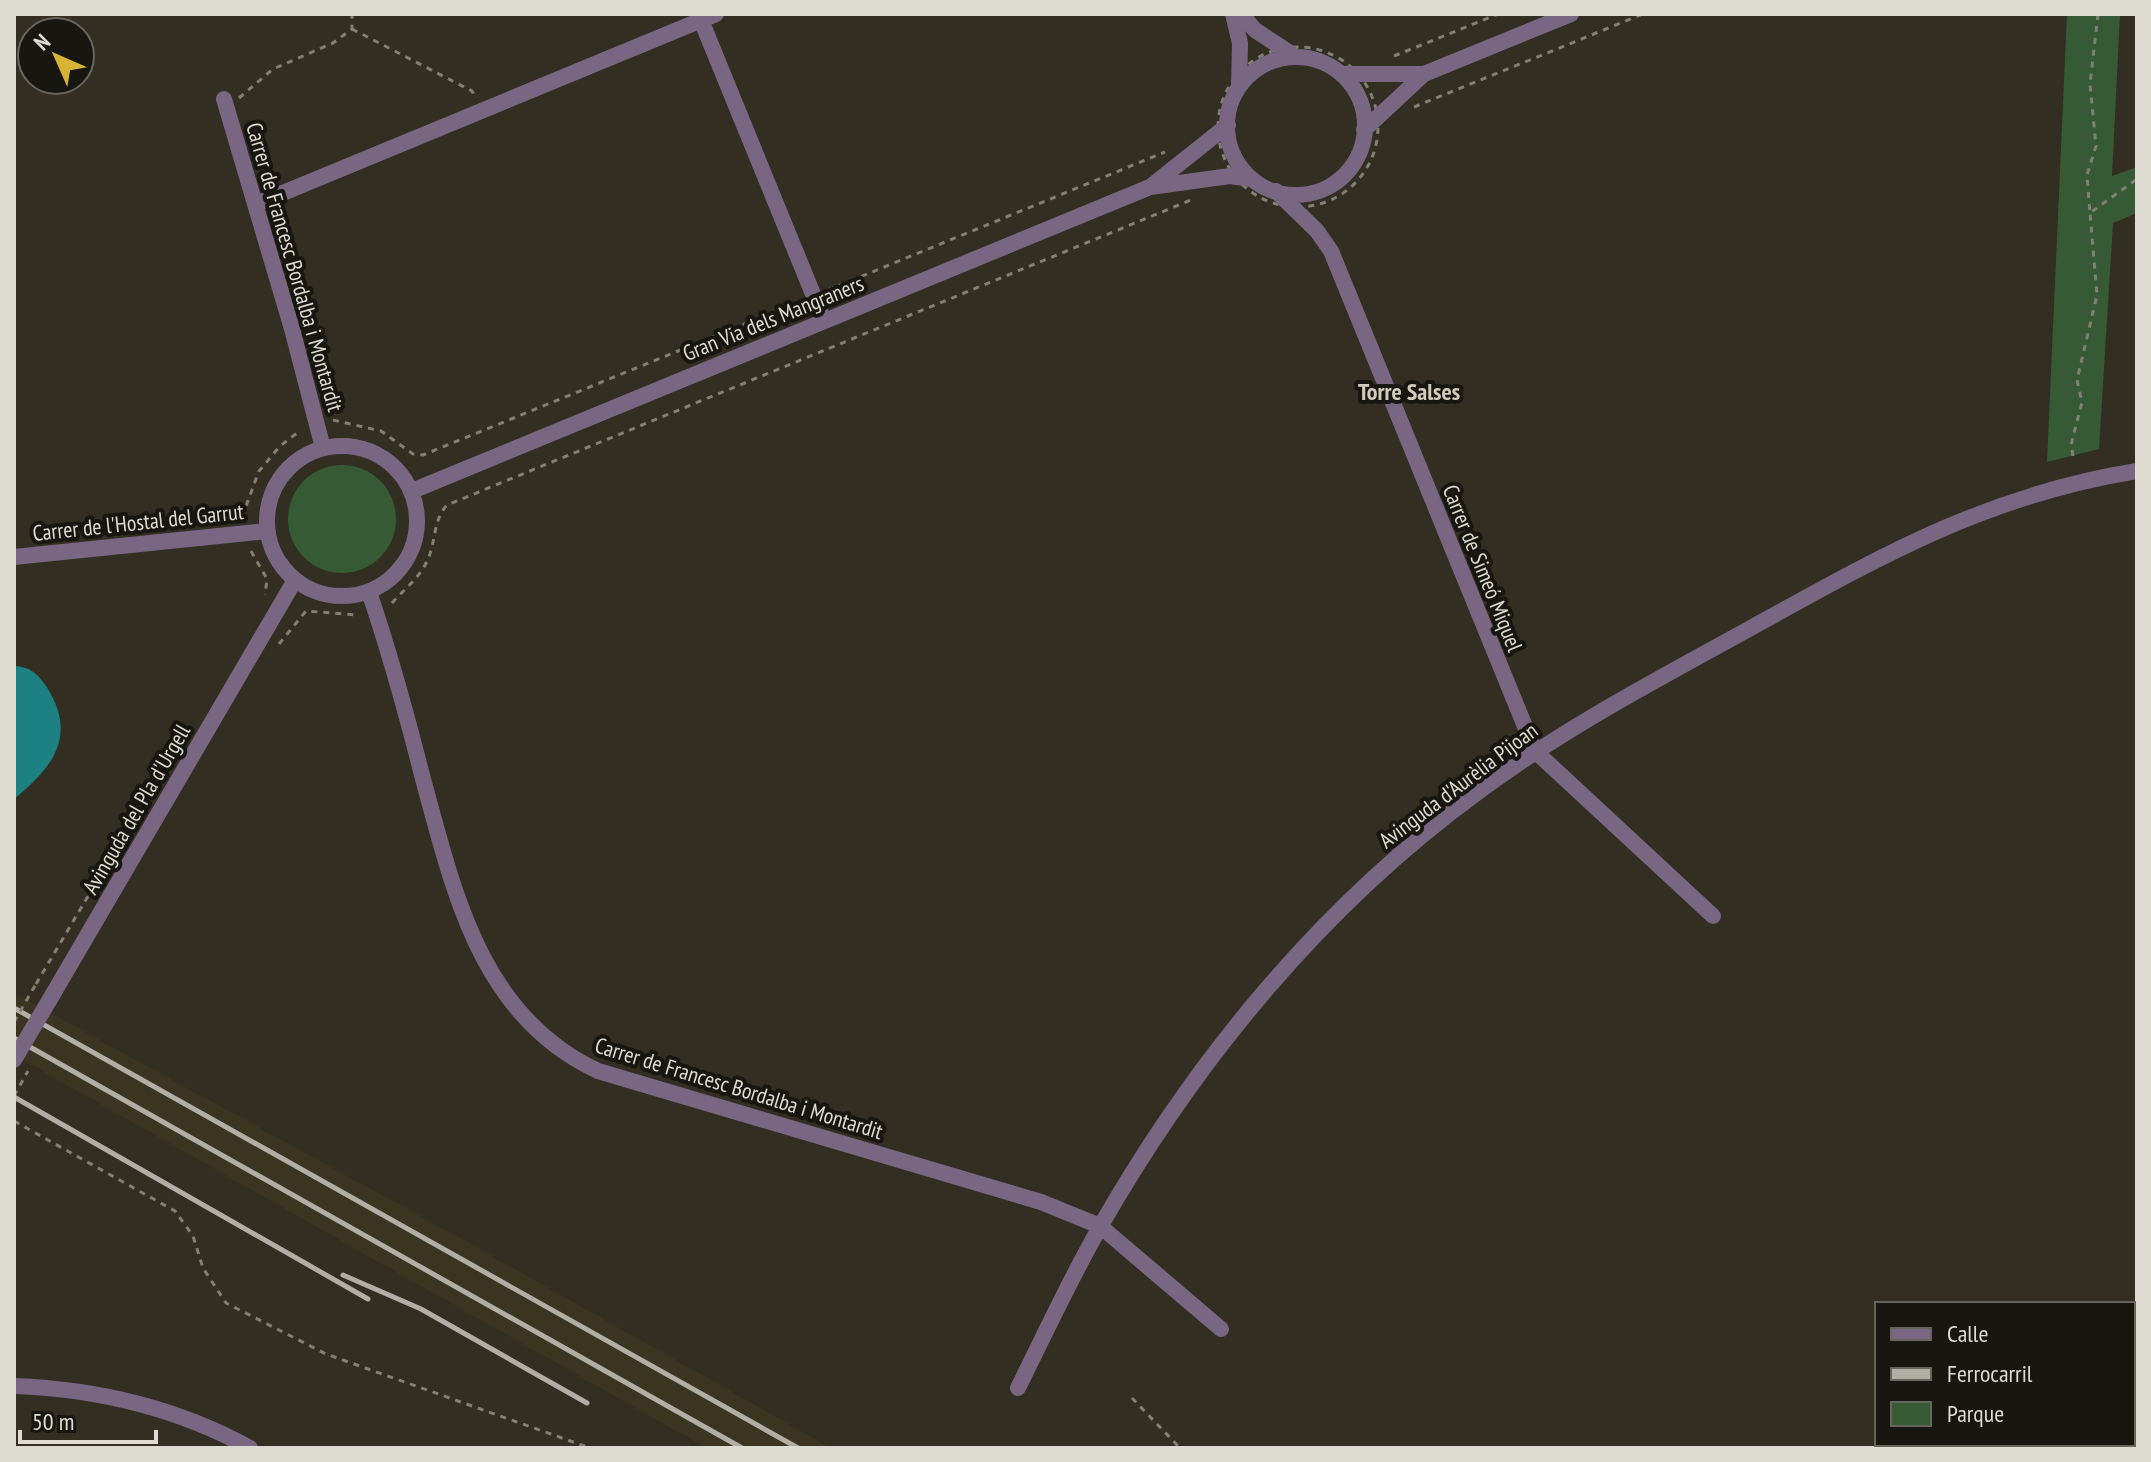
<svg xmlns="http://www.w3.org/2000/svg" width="2151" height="1462" viewBox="0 0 2151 1462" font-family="'PT Sans Narrow',sans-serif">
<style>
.built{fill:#3a3420}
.green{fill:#365b34}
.water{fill:#1d8083}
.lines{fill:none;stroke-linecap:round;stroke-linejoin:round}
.path{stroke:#827f74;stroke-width:3;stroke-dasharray:6 6;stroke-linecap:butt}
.street{stroke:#786683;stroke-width:16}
.rail{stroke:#b1afa5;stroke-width:5}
.path-bridge{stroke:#827f74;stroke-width:3;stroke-dasharray:6 6;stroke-linecap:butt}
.street-bridge{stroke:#786683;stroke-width:16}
.labels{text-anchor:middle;stroke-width:8;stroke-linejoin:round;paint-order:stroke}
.street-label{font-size:22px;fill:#dddbd2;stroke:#181610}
.neighbourhood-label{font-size:24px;font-weight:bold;fill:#d1ccbc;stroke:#181610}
</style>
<rect width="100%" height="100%" fill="#322e21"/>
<path class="built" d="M 14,993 L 455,1235 L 831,1448 L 706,1448 L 14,1055 Z"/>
<path class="green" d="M 2067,14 L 2120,14 L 2112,176 L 2137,167 L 2137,213 L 2113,223 L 2099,449 L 2047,462 Z
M288 519a54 54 0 1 1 108 0a54 54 0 1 1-108 0Z"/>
<path class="water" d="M 14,666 C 30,666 39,675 48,689 C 77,737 52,768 14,799 Z"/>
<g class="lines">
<path class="path" d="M 2098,14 L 2090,84 L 2096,146 L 2087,175 L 2090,213 L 2137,179
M 352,29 L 472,91 L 474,95
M1218 127a80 80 0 1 1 160 0a80 80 0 1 1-160 0Z
M 1394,56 L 1498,14
M 239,98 L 273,69 L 333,43 L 352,29 L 352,14
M 1414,107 L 1643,14
M 828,290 L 1165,152
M 333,420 L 381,431 L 413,454 L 423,455 L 798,302
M 2073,456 L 2071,445 L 2082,402 L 2077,380 L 2097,295 L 2090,213
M 242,517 L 259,471 L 280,446 L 301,430
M 251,551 L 267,579 L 265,595
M 392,603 C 405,588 420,578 428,559 C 436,541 433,520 447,505 L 1191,200
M 279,644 L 306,611 L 358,615
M 36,984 L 142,805
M 14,1121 L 175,1211 L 193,1236 L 203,1268 L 226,1303 L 326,1354 L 590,1448
M 1132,1398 L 1180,1448"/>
<path class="street" d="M 1233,14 L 1240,43 L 1239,87
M 1241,14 L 1255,30 L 1296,57
M 701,20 L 824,321
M1227 126a69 69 0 1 1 138 0a69 69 0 1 1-138 0Z
M 1342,74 L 1424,74
M 224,99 L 292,329 L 323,448
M 1364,130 L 1424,74 L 1571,14
M 1150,187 L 1228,125
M 1276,191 L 1317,231 L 1331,251 L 1535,751 L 1713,916
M 256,204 L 716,14
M267 521a75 75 0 1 1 150 0a75 75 0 1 1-150 0Z
M 412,491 L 1150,187 L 1230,176 L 1252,179
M 14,557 L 267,531
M 369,592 C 390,653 407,716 423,779 C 454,892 480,1016 598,1071 L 1041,1202 L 1100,1226 L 1221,1329
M 53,994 L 295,580
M 14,1386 C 97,1389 177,1408 250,1448
M 1018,1388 C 1045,1334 1070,1279 1100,1227 C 1196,1059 1322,906 1478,792 C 1563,729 1656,680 1749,629 C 1879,557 1987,495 2137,471"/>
<path class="rail" d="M 14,1008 L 798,1448
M 14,1038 L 742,1448
M 14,1097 L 368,1299
M 343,1275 L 421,1309 L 587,1403"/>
<path class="path-bridge" d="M 14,1022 L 36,984
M 14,1096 L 28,1071"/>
<path class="street-bridge" d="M 14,1060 L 53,994"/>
</g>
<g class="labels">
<g class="street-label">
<text transform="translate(295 267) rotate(74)" y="8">Carrer de Francesc Bordalba i Montardit</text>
<text transform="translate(773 318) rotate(-22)" y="8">Gran Via dels Mangraners</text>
<text transform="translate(138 522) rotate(-6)" y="8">Carrer de l'Hostal del Garrut</text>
<text transform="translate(1483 568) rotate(68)" y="8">Carrer de Simeó Miquel</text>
<text transform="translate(1458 785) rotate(-37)" y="8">Avinguda d'Aurèlia Pijoan</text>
<text transform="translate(136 809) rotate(-60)" y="8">Avinguda del Pla d'Urgell</text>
<text transform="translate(739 1088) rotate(17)" y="8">Carrer de Francesc Bordalba i Montardit</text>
</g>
<g class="neighbourhood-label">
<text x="1409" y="400">Torre Salses</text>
</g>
</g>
<rect width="2151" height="1462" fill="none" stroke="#dddbd2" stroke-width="32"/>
<rect x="1875" y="1302" width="260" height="144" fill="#181610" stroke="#67655e" stroke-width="2"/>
<rect x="1891" y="1328" width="40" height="12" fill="#786683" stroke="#67655e" stroke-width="2"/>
<text x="1947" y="1342" font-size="24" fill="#dddbd2">Calle</text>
<rect x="1891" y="1368" width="40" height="12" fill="#b1afa5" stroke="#67655e" stroke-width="2"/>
<text x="1947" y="1382" font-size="24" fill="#dddbd2">Ferrocarril</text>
<rect x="1891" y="1402" width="40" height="24" fill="#365b34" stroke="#67655e" stroke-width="2"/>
<text x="1947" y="1422" font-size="24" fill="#dddbd2">Parque</text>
<g transform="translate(56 56) rotate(315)"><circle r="38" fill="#181610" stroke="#67655e" stroke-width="2"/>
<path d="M0-6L14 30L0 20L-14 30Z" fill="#d8b434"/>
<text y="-12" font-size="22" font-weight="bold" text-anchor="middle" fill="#dddbd2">N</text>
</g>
<path d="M20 1430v12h136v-12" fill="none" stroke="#dddbd2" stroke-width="4"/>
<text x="32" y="1430" font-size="24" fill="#dddbd2" stroke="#181610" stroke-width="6" paint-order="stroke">50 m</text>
</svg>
